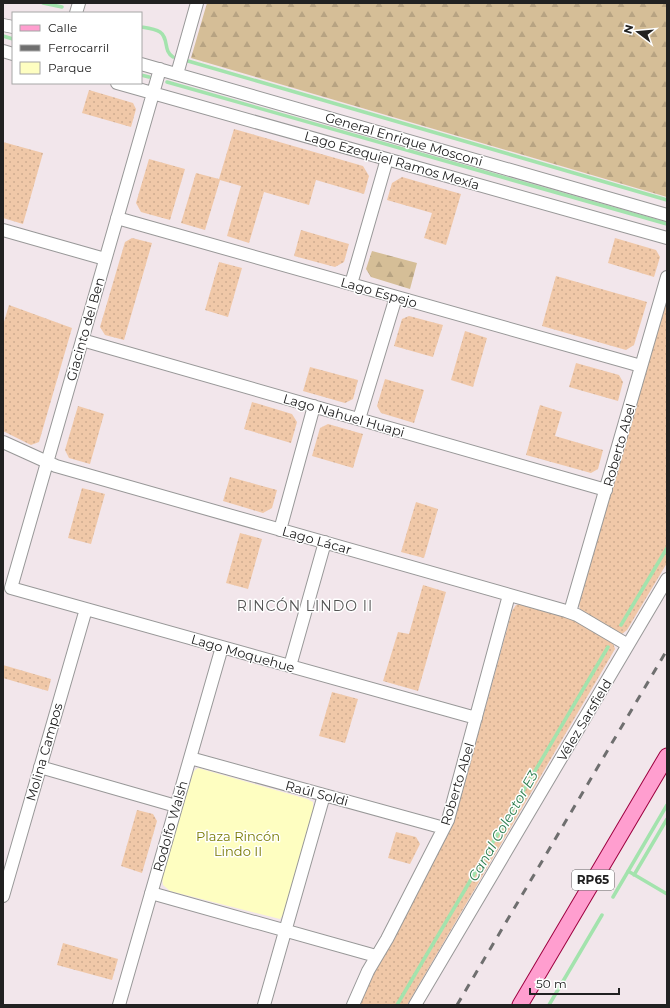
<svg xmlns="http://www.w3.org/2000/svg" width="670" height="1008" viewBox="0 0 670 1008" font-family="Montserrat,sans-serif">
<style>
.grass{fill:url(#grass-dots)}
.forest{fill:url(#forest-firs)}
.park{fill:#fefec1}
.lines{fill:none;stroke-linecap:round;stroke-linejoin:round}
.stream{stroke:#a3e3ad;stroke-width:3.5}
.minor-casing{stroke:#989898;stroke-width:14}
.major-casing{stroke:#9d003f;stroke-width:17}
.minor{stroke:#fff;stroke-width:12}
.major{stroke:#ff9ecf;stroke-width:15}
.rail{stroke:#6f6f6f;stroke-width:3;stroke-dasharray:8 8;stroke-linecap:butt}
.labels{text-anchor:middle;stroke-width:3;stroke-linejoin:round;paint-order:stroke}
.shield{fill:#fff;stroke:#646464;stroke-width:1}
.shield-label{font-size:12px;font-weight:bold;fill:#212121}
.street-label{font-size:13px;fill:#212121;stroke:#fff}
.park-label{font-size:13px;fill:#787a03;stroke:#fff}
.neighbourhood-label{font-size:14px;letter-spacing:1px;fill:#545454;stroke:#fff}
.water-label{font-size:14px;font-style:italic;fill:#328053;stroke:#fff}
</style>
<defs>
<pattern id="grass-dots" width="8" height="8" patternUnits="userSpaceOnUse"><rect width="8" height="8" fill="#f0c8a8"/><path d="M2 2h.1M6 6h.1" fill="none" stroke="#ceac90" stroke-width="1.8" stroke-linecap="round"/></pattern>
<pattern id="forest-firs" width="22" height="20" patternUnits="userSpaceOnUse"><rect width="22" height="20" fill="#d5be97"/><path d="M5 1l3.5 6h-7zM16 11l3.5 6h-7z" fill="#b7a382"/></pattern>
</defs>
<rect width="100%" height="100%" fill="#f2e6eb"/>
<path class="grass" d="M 89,90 L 133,103 L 136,109 L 131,127 L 82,113 Z
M 234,129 L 363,166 L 369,176 L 364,194 L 316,180 L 309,205 L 264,192 L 249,243 L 227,236 L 241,186 L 220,180 L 205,230 L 181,223 L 196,173 L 219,179 Z
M 3,142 L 43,153 L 23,224 L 3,218 Z
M 149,159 L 185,169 L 170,220 L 141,212 L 136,203 Z
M 402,177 L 461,194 L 446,245 L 424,238 L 432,213 L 387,200 L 392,183 Z
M 301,230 L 349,244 L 344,262 L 335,267 L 294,256 Z
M 132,238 L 152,243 L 124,340 L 105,335 L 100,327 L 125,242 Z
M 615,238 L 656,250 L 660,257 L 654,277 L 608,263 Z
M 219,262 L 242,268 L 228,317 L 205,310 Z
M 556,276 L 647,302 L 634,345 L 626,350 L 542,326 Z
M 667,299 L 667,563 L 627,630 L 622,634 L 580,610 L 579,604 Z
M 9,305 L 72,328 L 39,442 L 31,445 L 3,431 L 3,325 Z
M 409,316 L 443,325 L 433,357 L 394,346 L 402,319 Z
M 465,331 L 487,338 L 473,387 L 451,380 Z
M 576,363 L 619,375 L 623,382 L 618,401 L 569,387 Z
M 310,367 L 358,380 L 353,399 L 345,403 L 303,391 Z
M 385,379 L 424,390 L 414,423 L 381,413 L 377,406 Z
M 252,402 L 292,414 L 297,422 L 291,443 L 244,429 Z
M 540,405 L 562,412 L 555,436 L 603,450 L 598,469 L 591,473 L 526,455 Z
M 78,406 L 104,414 L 90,464 L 69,458 L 65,450 Z
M 328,424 L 363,434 L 353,468 L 312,456 L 320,428 Z
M 230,477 L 277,490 L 272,508 L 263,513 L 223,501 Z
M 82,488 L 105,494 L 91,544 L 68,538 Z
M 416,502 L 438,509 L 424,558 L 401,552 Z
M 240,533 L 262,539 L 248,589 L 226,583 Z
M 423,585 L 446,592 L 418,691 L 383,681 L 398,632 L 409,634 Z
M 520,604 L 570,618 L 613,643 L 615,649 L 407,1005 L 360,1005 L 374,971 L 384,955 L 454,822 L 512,611 L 516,605 Z
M 3,665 L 51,679 L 48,691 L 3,678 Z
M 332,692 L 358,699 L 345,743 L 319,736 Z
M 137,810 L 153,814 L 157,821 L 142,873 L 121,866 Z
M 396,832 L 416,837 L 420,844 L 410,864 L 388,858 Z
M 63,943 L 118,959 L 112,980 L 57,965 Z"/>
<path class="forest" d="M 207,3 L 667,3 L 667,197 L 191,58 Z
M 372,251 L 417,263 L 410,289 L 371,277 L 366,269 Z"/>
<path class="park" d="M 198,768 L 307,799 L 313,802 L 313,809 L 284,913 L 280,919 L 170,891 L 163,885 L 162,877 L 192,776 L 194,771 Z"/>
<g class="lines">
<path class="stream" d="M 43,3 L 62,7
M 141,27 C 147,28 155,29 160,32 C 169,38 163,51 173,57
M 3,36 L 13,39
M 188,61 L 667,200
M 141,75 L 149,77
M 167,82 L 667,224
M 621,625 L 667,548
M 628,871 L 667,894
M 634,875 L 667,819
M 613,897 L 667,805
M 397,1005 L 608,647
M 549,1005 L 602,915"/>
<g class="minor-casing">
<path id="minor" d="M 76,13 L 79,3
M 3,25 L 13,27
M 3,51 L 13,54
M 141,64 L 667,215
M 160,69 L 11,588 L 476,718
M 177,74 L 197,3
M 117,83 L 667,238
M 117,218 L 641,366
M 3,230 L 105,259
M 351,284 L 387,159
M 82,340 L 606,490
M 359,419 L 396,297
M 3,442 L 56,466 L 566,611 L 577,615 L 628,645
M 280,530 L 314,406
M 570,612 L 667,277
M 290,666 L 325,542
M 190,758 L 444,828
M 40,767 L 176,806
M 151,893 L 376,956
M 3,896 L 86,609
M 119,1005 L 222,647
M 264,1005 L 324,795
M 353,1005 L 368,971 L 387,939 L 448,820 L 509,595
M 415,1005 L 667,579"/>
</g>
<g class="major-casing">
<path id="major" d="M 520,1005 L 667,756"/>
</g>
<use href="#minor" class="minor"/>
<use href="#major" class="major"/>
<path class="rail" d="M 457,1005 L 667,650"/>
</g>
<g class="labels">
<rect class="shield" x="572" y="870" width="42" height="20" rx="3"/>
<g class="shield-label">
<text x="593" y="884">RP65</text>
</g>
<g class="street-label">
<text transform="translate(404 139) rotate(16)" y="5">General Enrique Mosconi</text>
<text transform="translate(392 160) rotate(16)" y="5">Lago Ezequiel Ramos Mexía</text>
<text transform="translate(379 292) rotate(16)" y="5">Lago Espejo</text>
<text transform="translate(85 329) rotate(-74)" y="5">Giacinto del Ben</text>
<text transform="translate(344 415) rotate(16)" y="5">Lago Nahuel Huapi</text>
<text transform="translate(619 445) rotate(-74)" y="5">Roberto Abel</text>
<text transform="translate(317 540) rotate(16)" y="5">Lago Lácar</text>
<text transform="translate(243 653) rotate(16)" y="5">Lago Moquehue</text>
<text transform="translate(584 720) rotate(-59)" y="5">Vélez Sarsfield</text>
<text transform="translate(44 752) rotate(-74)" y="5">Molina Campos</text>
<text transform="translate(457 784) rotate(-73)" y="5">Roberto Abel</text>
<text transform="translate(317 793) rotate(15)" y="5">Raúl Soldi</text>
<text transform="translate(170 826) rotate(-74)" y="5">Rodolfo Walsh</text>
</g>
<g class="park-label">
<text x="238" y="841">Plaza Rincón<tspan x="238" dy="15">Lindo II</tspan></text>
</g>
<g class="neighbourhood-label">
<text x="305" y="611">RINCÓN LINDO II</text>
</g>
<g class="water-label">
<text transform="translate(503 826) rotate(-60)" y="5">Canal Colector E3</text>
</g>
</g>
<rect width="670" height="1008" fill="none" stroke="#212121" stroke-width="8"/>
<rect x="12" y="12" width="130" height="72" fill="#ffffff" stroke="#a6a6a6"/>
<rect x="20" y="25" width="20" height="6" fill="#ff9ecf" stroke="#a6a6a6"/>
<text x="48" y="32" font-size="12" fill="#212121">Calle</text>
<rect x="20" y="45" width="20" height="6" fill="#6f6f6f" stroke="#a6a6a6"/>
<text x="48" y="52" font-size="12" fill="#212121">Ferrocarril</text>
<rect x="20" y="62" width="20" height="12" fill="#fefec1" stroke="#a6a6a6"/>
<text x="48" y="72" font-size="12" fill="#212121">Parque</text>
<g transform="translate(638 32) rotate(286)" stroke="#ffffff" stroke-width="3" paint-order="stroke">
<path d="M0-3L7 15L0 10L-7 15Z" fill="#212121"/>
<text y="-6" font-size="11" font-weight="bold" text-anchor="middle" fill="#212121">N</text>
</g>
<path d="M530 988v6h89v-6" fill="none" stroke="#212121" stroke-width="2"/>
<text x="536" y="988" font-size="12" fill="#212121" stroke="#ffffff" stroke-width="3" paint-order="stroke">50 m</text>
</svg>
